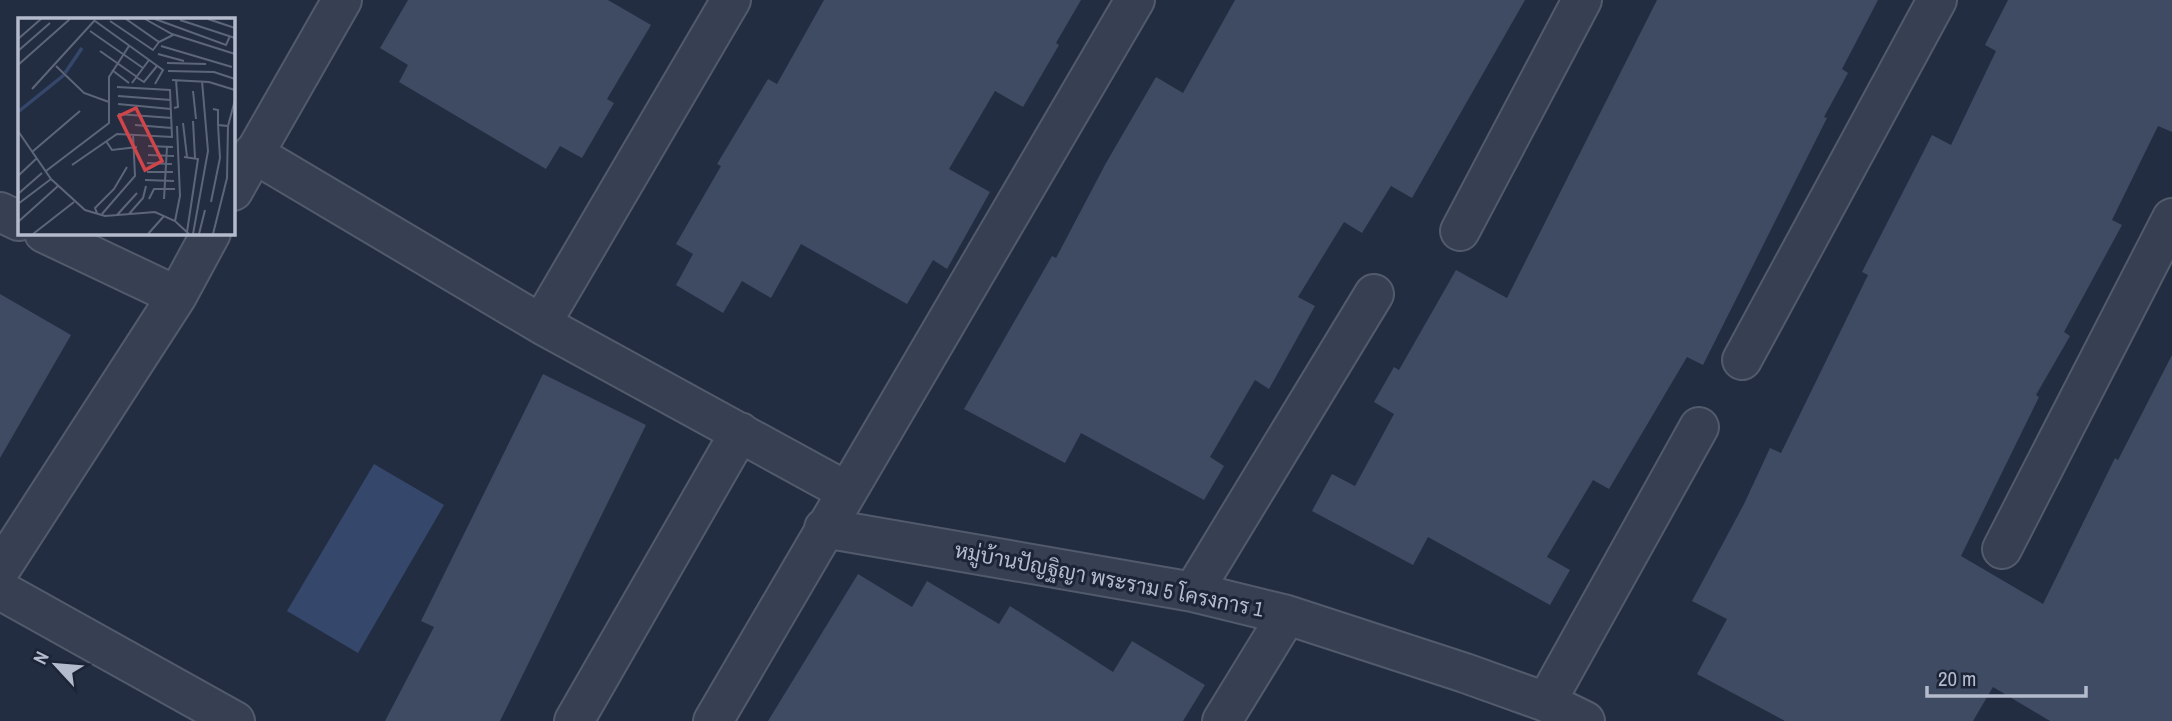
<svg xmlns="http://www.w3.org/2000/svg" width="2172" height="721" viewBox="0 0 2172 721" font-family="'Archivo Narrow',Sarabun,sans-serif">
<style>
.water{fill:#35476a}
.building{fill:#3e4b62}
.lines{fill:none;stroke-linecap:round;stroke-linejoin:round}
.minor-casing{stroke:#525b6c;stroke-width:42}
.minor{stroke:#374052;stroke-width:38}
.labels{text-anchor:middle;stroke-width:6;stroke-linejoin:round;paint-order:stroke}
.street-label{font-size:21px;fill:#b4bbcc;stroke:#1c2537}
.inset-river{fill:none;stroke:#35476a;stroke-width:3.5}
.inset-road{fill:none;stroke:#5d6679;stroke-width:2}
.view{fill:#cf4549;fill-opacity:0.15;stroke:#cf4549;stroke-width:3.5}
.inset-edge{fill:none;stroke:#b4bbcc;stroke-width:3.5}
</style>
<rect width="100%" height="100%" fill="#232d42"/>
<path class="water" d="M 374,464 L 444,505 L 358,653 L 287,611 Z"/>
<path class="building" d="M 408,0 L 608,0 L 651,25 L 607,99 L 614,103 L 582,158 L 560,146 L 546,169 L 399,82 L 408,65 L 380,48 Z
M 824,0 L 1081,0 L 1056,43 L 1059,45 L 1023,107 L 995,91 L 949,169 L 990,192 L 947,269 L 933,260 L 907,304 L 801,244 L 771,298 L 742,281 L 723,313 L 676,285 L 693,254 L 676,244 L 721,166 L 717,164 L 768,79 L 777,84 Z
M 1235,0 L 1525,0 L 1412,198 L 1391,186 L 1362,233 L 1344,222 L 1298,297 L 1315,306 L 1269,389 L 1255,380 L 1210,457 L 1224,466 L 1204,500 L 1081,433 L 1065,463 L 964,409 L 1052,256 L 1056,258 L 1106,163 L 1156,77 L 1183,93 Z
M 1657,0 L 1878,0 L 1842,69 L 1848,73 L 1824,117 L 1827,118 L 1703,365 L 1687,357 L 1609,489 L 1593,480 L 1547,557 L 1570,570 L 1550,605 L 1428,537 L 1413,565 L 1312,511 L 1332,474 L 1355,486 L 1394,414 L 1374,402 L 1394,367 L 1399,370 L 1456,270 L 1507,298 Z
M 2008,0 L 2172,0 L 2172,132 L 2158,126 L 2112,220 L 2122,225 L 2064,332 L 2070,336 L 2036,395 L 2039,397 L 1961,556 L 2043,604 L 2115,458 L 2118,460 L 2172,355 L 2172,721 L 2050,721 L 1993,687 L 1973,721 L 1785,721 L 1697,674 L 1727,619 L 1692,601 L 1744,504 L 1770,448 L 1781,453 L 1868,275 L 1862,272 L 1932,135 L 1951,145 L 1996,51 L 1985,45 Z
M 0,294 L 71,335 L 0,458 Z
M 543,374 L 646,425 L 500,721 L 385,721 L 434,627 L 421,621 Z
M 858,574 L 912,607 L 927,581 L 999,624 L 1010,606 L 1113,672 L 1132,641 L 1205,685 L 1183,721 L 768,721 Z"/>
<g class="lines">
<g class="minor-casing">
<path id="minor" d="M 253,153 L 541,324 L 846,491
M 233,191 L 342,0
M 0,212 L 19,221
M 1460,231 L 1582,0
M 44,233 L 177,296
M 541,324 L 731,0
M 1742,360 L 1937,0
M 824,528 L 1193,592 L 1287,615 L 1465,673 L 1546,702 L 1585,721
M 2002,549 L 2172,218
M 0,570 L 177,296 L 211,233
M 0,590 L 235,721
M 1193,592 L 1374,294
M 1546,702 L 1699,427
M 574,721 L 740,432
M 713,721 L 1135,0
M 1222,721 L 1287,615"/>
</g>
<use href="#minor" class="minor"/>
</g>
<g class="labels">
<g class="street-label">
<text transform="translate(1109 580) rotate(11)" y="7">หมู่บ้านปัญฐิญา พระราม 5 โครงการ 1</text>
</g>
</g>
<g transform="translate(18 18)">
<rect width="217" height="217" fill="#232d42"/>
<path class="inset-river" d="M 47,55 L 64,30M 0,94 L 46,57"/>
<path class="inset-road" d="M 108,1 L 141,24 L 155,17M 127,1 L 154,16 L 217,36M 137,1 L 208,27 L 212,18M 190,1 L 217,10M 162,2 L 217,20M 77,3 L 145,52 L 137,66M 92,3 L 135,32 L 141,24M 72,13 L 125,50M 0,21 L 23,1M 143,28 L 214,49M 0,33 L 32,5M 82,33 L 119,59M 140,36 L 166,43M 149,45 L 188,46M 0,47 L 52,1M 38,48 L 66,75 L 91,84M 94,52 L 111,65M 150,53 L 196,54 L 217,61M 118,59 L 126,64 L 139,48M 154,62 L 191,64 L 217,72M 114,65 L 131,42M 14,71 L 77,2M 175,73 L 178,101M 100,78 L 153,82M 100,86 L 153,91M 156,90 L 160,89 L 158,62M 195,91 L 200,92 L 200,107 L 210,108M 100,96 L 154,100M 175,103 L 177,140M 165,105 L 169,139M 117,107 L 154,110M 200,107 L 202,140M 0,113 L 33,161 L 67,192 L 87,198 L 137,194 L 157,203 L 171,216M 88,123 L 94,132 L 119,129M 130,128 L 155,129M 14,134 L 62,93M 130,137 L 156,138M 166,139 L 180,141 L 169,214M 129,145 L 154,146M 54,147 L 99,116 L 154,119 L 152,72 L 99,69M 28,153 L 91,105 L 91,59 L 111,28M 129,154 L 155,154M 0,158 L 19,140M 127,162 L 156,163M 0,176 L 24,155M 131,181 L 136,171 L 157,171M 146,181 L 149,129M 193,184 L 202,140M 0,186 L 33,161M 79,195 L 77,190 L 96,171 L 109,149M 84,196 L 117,158 L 115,116M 111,196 L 125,180 L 128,168M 99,197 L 119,175M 157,203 L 162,178 L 159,108M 0,204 L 40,168M 15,216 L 56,184M 130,216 L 146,198M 175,216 L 190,133 L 184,63M 181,216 L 187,192M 195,216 L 209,160 L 210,108 L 217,82"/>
<path class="view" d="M 118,90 L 144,143 L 127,152 L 101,98 Z"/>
<rect width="217" height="217" class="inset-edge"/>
</g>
<g transform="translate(56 665) rotate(296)" stroke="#1c2537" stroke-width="5" paint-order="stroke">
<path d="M0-5L12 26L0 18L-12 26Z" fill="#b4bbcc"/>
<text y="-10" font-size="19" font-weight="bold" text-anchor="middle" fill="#b4bbcc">N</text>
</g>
<path d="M1927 686v10h159v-10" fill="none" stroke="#b4bbcc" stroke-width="3.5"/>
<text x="1938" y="686" font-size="21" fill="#b4bbcc" stroke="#1c2537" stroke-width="5" paint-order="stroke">20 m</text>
</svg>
